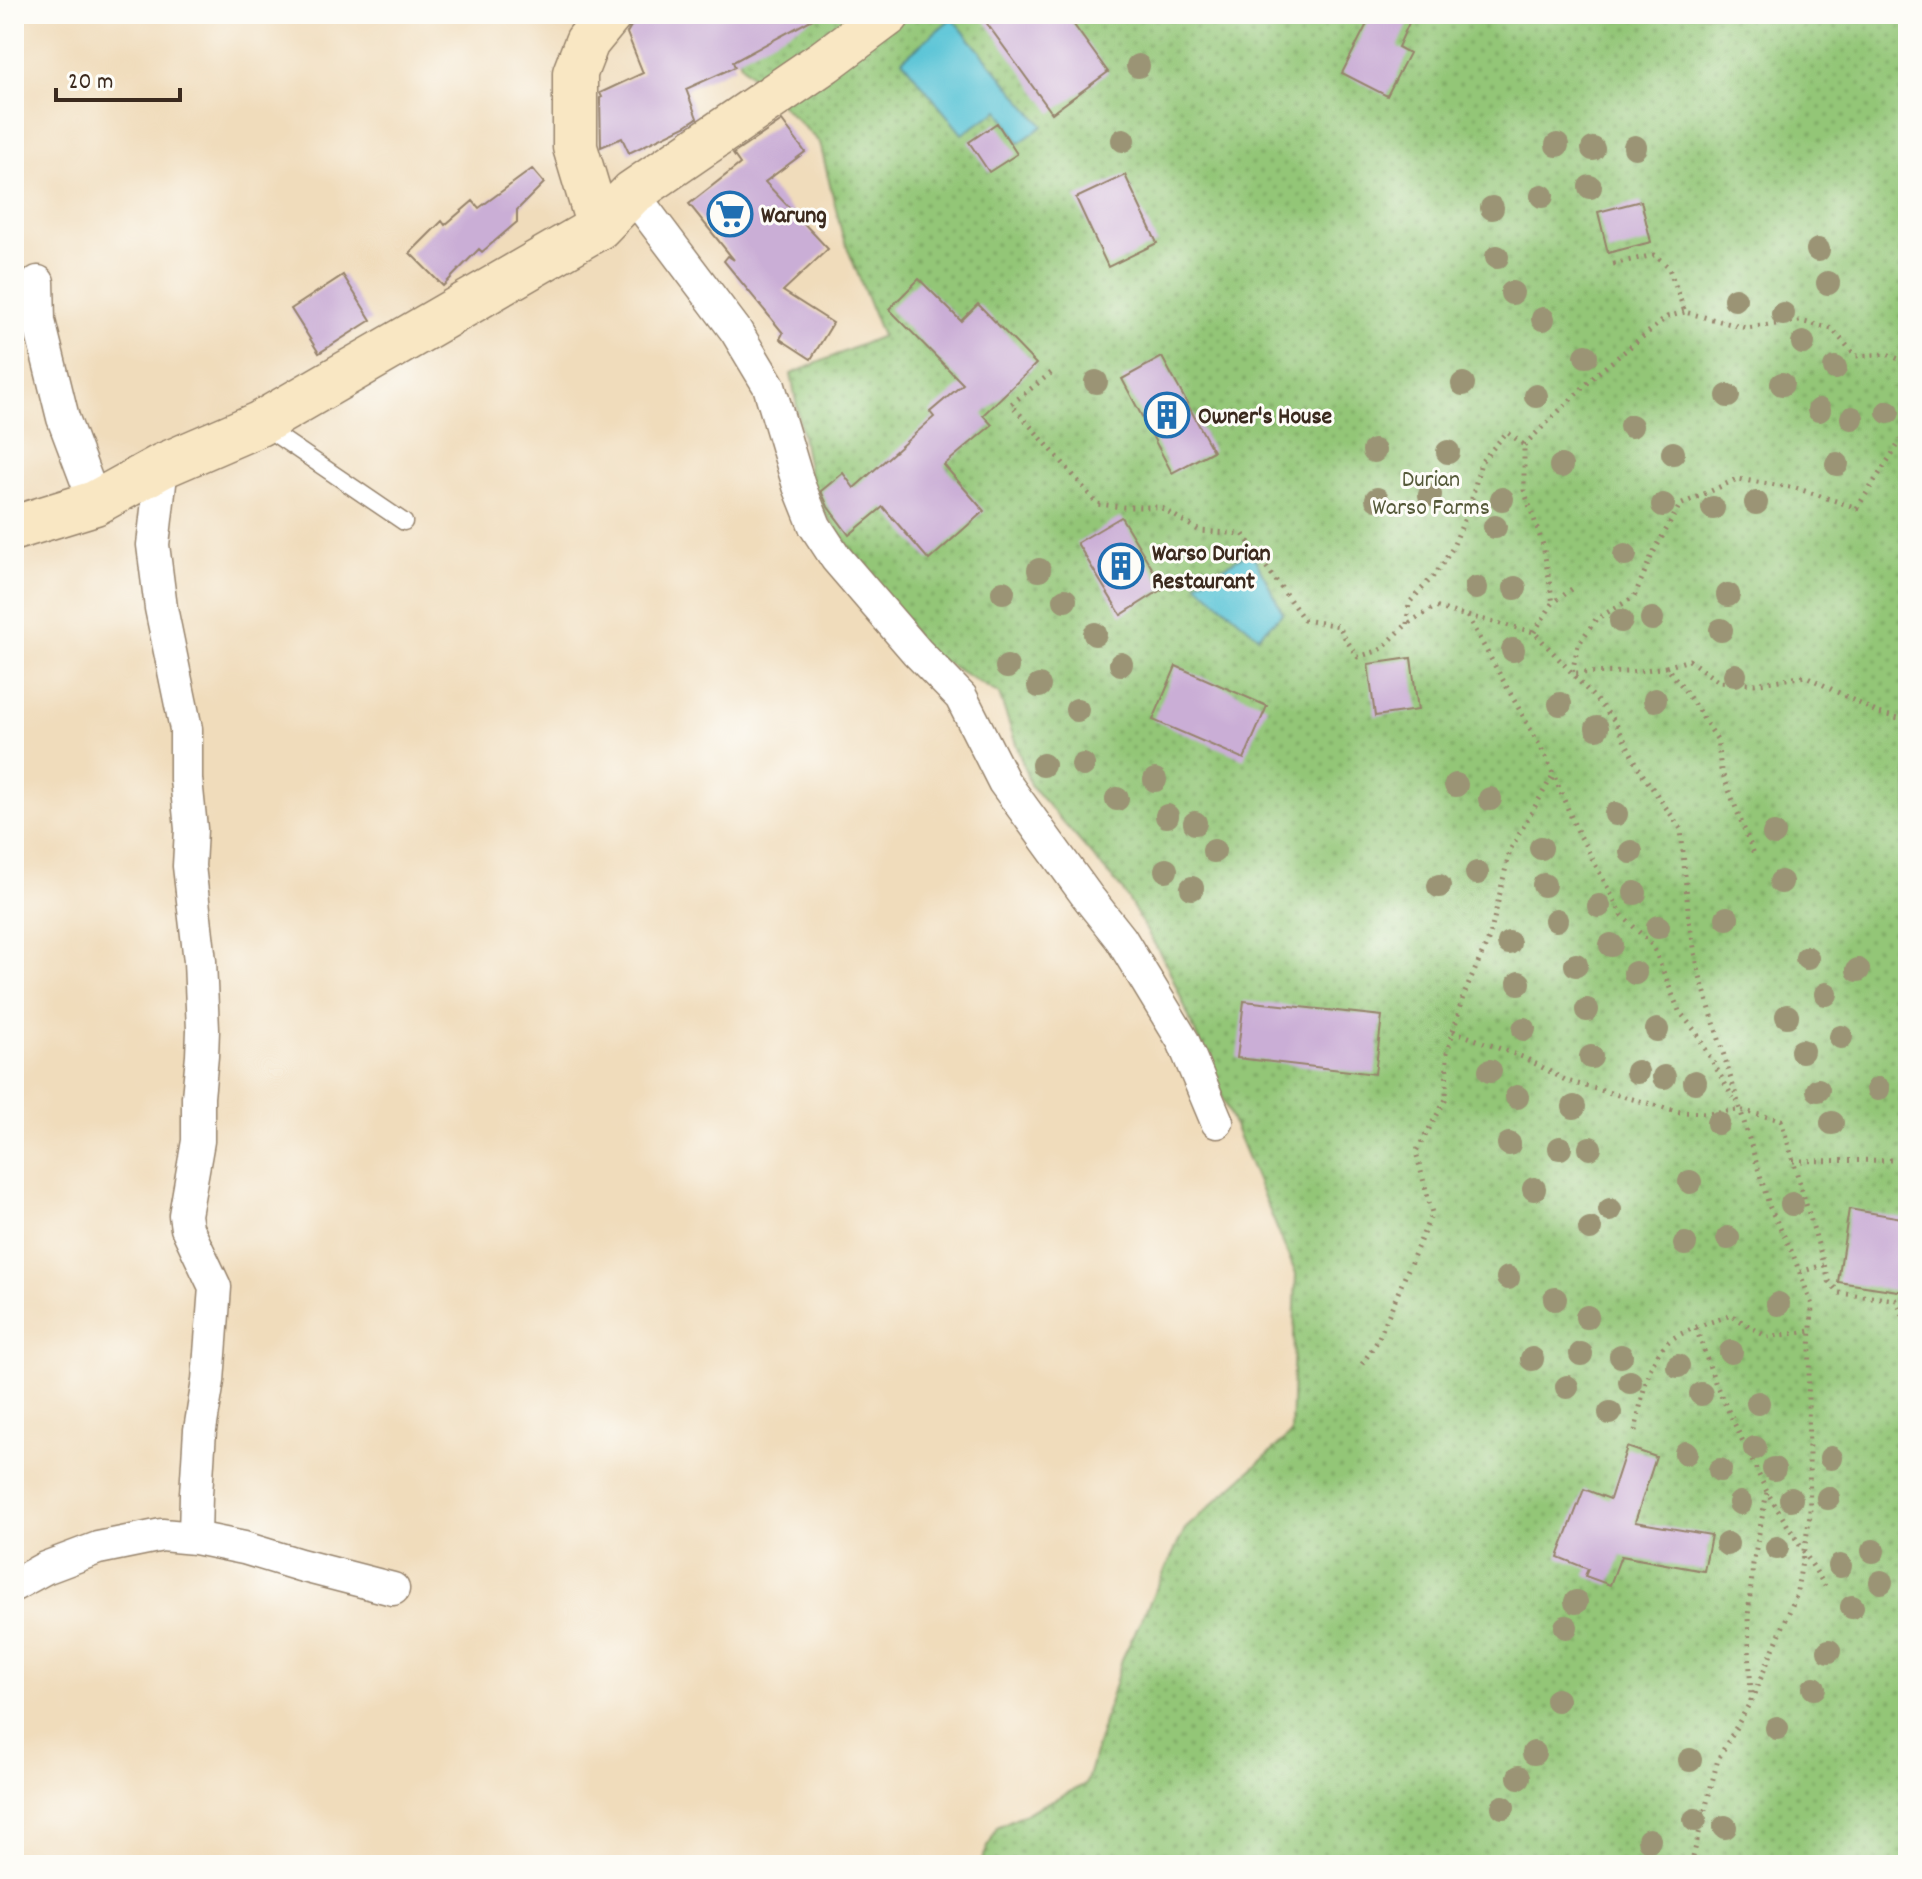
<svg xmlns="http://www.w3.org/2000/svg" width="1922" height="1879" viewBox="0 0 1922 1879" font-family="Dekko,sans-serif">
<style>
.green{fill:url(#green-dots);stroke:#67784a;stroke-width:2}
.water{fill:#5cc5d7;stroke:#4c787a;stroke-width:2}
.building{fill:#caaed6}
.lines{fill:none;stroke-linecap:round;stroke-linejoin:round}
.lane-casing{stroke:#96836c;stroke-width:19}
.street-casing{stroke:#96836c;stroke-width:35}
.secondary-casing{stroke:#96836c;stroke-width:47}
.path{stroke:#96836c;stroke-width:5;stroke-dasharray:2 6;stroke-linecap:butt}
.lane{stroke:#fff;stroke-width:16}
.street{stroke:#fff;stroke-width:32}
.secondary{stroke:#f9e7c3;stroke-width:44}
.tree{fill:#9b9474}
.labels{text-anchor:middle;stroke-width:6;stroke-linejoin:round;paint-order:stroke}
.poi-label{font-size:24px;font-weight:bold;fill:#3b2a1e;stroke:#fdfcf7;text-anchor:start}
.park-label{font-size:24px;fill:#555939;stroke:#fdfcf7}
</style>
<defs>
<pattern id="green-dots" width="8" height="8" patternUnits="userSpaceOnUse" patternTransform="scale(2)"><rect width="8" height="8" fill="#93c677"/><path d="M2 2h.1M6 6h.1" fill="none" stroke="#79a161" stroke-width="1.8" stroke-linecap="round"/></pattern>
</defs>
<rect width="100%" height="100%" fill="#fdfcf7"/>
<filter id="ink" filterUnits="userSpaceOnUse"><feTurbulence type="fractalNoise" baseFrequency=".0125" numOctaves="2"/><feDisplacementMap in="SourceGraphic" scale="16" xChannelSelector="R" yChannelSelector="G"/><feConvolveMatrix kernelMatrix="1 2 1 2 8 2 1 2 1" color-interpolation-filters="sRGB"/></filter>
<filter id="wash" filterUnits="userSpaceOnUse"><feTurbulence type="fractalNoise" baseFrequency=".006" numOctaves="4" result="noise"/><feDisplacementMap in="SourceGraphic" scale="32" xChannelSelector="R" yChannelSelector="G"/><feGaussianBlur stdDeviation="1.8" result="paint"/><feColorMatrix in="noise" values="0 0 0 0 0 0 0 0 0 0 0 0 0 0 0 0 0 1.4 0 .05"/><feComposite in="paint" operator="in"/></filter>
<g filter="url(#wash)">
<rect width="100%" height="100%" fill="#f0dcbb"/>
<path class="green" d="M 720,14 L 1908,14 L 1908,1865 L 980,1865 L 997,1827 L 1086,1784 L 1122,1659 L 1185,1529 L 1291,1434 L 1296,1274 L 1168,967 L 1122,889 L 1030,785 L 999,694 L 929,653 L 856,557 L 823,510 L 811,486 L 791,374 L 882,336 L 842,234 L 820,143 L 742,66 Z"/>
<path class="water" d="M 952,18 L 1043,126 L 1019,143 L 999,110 L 962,134 L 902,60 Z
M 1251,551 L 1283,613 L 1258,636 L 1196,583 Z"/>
<g id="blocks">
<path class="building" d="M 661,14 L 822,14 L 733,62 L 735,67 L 686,89 L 697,118 L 685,126 L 629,153 L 622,138 L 601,147 L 600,98 L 602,97 L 600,93 L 643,73 L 627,33 L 631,26 Z
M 980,14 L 1066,14 L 1108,72 L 1052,113 Z
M 1372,14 L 1413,14 L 1398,47 L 1409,53 L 1387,96 L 1342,73 Z
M 782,121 L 805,152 L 765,182 L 828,249 L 783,291 L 833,323 L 811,359 L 780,339 L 783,333 L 724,261 L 728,256 L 734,260 L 689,204 L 740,164 L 733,154 Z
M 997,123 L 1017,154 L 989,172 L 969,142 Z
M 532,169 L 544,183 L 517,210 L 517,222 L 482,252 L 479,249 L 443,286 L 410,253 L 442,221 L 445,225 L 473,201 L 479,208 Z
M 1125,175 L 1157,243 L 1108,267 L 1076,198 Z
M 1641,201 L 1651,242 L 1608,253 L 1598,212 Z
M 343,275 L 371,320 L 319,353 L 291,309 Z
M 919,279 L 961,321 L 978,304 L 1036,364 L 983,415 L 992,425 L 944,465 L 984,511 L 929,560 L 883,507 L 849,535 L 828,507 L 821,491 L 843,473 L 854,488 L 934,417 L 930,412 L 963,384 L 889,309 Z
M 1162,357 L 1213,451 L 1172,473 L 1122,379 Z
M 1121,517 L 1164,588 L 1121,615 L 1077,543 Z
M 1411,658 L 1418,710 L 1375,716 L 1368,664 Z
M 1176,666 L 1267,706 L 1244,759 L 1153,720 Z
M 1244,1001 L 1382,1016 L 1375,1074 L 1237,1058 Z
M 1849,1209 L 1908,1219 L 1908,1274 L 1905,1292 L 1838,1282 Z
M 1627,1447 L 1656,1457 L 1635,1522 L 1711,1535 L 1704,1571 L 1621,1556 L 1610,1585 L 1585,1576 L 1588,1569 L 1558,1557 L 1584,1489 L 1610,1499 Z"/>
</g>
</g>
<g filter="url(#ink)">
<use href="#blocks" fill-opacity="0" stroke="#96836c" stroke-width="2"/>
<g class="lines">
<g class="lane-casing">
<path id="lane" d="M 263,426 L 404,522"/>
</g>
<g class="street-casing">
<path id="street" d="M 632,193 L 736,331 L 769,386 L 799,486 L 815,526 L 836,558 L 917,652 L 961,697 L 1004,782 L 1087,896 L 1121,939 L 1183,1041 L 1217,1122
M 38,282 L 39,321 L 63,418 L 95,503
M 162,466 L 153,545 L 161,608 L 186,729 L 186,779 L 191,829 L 189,866 L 200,961 L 203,1030 L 202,1056 L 198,1097 L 198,1141 L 185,1215 L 187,1228 L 215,1287 L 208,1381 L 200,1430 L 196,1494 L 195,1538
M 14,1585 L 45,1568 L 98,1548 L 162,1535 L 195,1538 L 244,1548 L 300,1565 L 393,1589"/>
</g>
<g class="secondary-casing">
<path id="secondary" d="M 599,227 L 575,147 L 575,73 L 587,42 L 610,14
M 14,528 L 95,503 L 162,466 L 259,424 L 599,227 L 632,193 L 825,61 L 888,14"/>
</g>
<path class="path" d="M 1613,264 L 1654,255 L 1668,266 L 1685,312 L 1746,328 L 1800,321 L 1832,329 L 1856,356 L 1887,354 L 1908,363
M 1051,373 L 1011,404 L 1069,470 L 1097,504 L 1123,507 L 1160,507 L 1200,531 L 1243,534 L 1304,620 L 1339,626 L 1345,638 L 1358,657 L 1380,650 L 1407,624 L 1435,607 L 1467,616 L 1546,757 L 1575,826 L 1622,915 L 1653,946 L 1679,1011 L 1696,1032 L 1733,1098
M 1524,445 L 1598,373 L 1667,317 L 1685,312
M 1468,616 L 1534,632 L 1572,673 L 1631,672 L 1666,667 L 1682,686 L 1717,739 L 1721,770 L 1754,854
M 1407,624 L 1409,603 L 1437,572 L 1452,549 L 1470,506 L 1481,462 L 1507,432 L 1524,445 L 1524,490 L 1543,545 L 1553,603
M 1534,632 L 1553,603 L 1576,586
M 1666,667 L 1689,660 L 1719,682 L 1754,684 L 1806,676 L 1878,713 L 1907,720
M 1453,1031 L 1525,1058 L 1567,1081 L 1680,1112 L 1708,1113 L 1739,1110 L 1781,1120 L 1829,1281 L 1839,1293 L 1896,1300 L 1908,1327
M 1900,1160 L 1908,1145
M 1793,1161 L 1900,1160 L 1908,1161
M 1800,1272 L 1824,1265
M 1696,1328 L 1716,1385 L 1767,1492 L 1825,1586
M 1362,1364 L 1377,1342 L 1432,1213 L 1416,1152 L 1446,1099 L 1447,1053 L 1463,997 L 1490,936 L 1510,850 L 1553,775
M 1635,1431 C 1642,1402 1645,1364 1667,1343 C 1679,1331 1715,1321 1731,1315 L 1767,1337 L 1811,1331
M 1751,1701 L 1796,1596 L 1810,1516 L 1808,1397 L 1812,1305 L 1792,1252 L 1770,1208 L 1699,973 L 1689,921 L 1681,829 L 1641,772 L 1614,720 L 1572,673 L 1578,645 L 1596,619 L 1634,597 L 1652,555 L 1680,505 L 1737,479 L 1796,488 L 1857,508 L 1905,434 L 1908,432
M 1691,1865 L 1718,1759 L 1751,1701 L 1748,1617 L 1753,1564 L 1767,1492"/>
<use href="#lane" class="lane"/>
<use href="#street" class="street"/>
<use href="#secondary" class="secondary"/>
</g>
<g class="tree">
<circle cx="1138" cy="66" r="12"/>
<circle cx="1123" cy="140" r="12"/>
<circle cx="1557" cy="145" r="12"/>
<circle cx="1635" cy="147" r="12"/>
<circle cx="1593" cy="149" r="12"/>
<circle cx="1590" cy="187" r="12"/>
<circle cx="1542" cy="196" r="12"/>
<circle cx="1492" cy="208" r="12"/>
<circle cx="1818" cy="250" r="12"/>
<circle cx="1497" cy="257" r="12"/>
<circle cx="1828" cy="283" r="12"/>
<circle cx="1512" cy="293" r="12"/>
<circle cx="1735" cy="299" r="12"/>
<circle cx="1783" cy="314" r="12"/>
<circle cx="1543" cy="319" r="12"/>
<circle cx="1803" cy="343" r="12"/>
<circle cx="1586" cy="356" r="12"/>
<circle cx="1835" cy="368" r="12"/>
<circle cx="1096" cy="382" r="12"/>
<circle cx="1463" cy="384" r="12"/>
<circle cx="1782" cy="384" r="12"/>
<circle cx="1536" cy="396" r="12"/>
<circle cx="1728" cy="396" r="12"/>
<circle cx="1819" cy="410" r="12"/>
<circle cx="1888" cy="412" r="12"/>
<circle cx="1852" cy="418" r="12"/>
<circle cx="1631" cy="426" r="12"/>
<circle cx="1374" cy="451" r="12"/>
<circle cx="1448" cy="452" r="12"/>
<circle cx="1673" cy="453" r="12"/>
<circle cx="1837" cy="464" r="12"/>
<circle cx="1561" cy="466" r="12"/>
<circle cx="1430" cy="495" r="12"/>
<circle cx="1377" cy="499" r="12"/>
<circle cx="1502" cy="499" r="12"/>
<circle cx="1756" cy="503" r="12"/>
<circle cx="1663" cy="505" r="12"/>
<circle cx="1713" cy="508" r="12"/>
<circle cx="1495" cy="527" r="12"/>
<circle cx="1625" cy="555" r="12"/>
<circle cx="1039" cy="570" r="12"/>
<circle cx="1476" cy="588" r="12"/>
<circle cx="1515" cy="588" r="12"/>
<circle cx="1003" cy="592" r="12"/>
<circle cx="1728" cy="595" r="12"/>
<circle cx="1065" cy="600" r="12"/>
<circle cx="1652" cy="619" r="12"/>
<circle cx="1621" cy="621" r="12"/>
<circle cx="1721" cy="630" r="12"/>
<circle cx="1095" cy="634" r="12"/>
<circle cx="1513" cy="650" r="12"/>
<circle cx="1121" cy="664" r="12"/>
<circle cx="1007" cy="667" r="12"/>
<circle cx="1735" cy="675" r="12"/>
<circle cx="1039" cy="686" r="12"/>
<circle cx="1655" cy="700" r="12"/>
<circle cx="1560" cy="704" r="12"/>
<circle cx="1077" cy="710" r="12"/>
<circle cx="1597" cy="728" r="12"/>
<circle cx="1043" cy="765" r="12"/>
<circle cx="1083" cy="765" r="12"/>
<circle cx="1155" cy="780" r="12"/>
<circle cx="1456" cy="785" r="12"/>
<circle cx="1117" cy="799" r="12"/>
<circle cx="1490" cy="799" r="12"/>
<circle cx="1616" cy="814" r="12"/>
<circle cx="1167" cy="816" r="12"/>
<circle cx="1195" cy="823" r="12"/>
<circle cx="1774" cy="834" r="12"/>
<circle cx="1541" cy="848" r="12"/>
<circle cx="1214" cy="851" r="12"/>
<circle cx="1631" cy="852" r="12"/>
<circle cx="1166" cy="870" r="12"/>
<circle cx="1477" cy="873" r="12"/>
<circle cx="1781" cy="882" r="12"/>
<circle cx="1544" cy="885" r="12"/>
<circle cx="1439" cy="886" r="12"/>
<circle cx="1192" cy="888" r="12"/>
<circle cx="1635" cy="893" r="12"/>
<circle cx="1599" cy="906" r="12"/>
<circle cx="1727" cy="918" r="12"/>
<circle cx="1556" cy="920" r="12"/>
<circle cx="1658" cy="927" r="12"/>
<circle cx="1509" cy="943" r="12"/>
<circle cx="1611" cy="945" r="12"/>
<circle cx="1807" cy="958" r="12"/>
<circle cx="1576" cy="965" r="12"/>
<circle cx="1858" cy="970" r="12"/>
<circle cx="1635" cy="973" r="12"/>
<circle cx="1519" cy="983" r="12"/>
<circle cx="1826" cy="994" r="12"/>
<circle cx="1587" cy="1010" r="12"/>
<circle cx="1787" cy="1016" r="12"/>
<circle cx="1524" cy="1029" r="12"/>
<circle cx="1657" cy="1030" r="12"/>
<circle cx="1841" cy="1037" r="12"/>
<circle cx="1802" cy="1051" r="12"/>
<circle cx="1591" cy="1057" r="12"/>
<circle cx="1490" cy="1071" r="12"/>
<circle cx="1637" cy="1072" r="12"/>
<circle cx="1664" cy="1077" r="12"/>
<circle cx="1695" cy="1082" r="12"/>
<circle cx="1878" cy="1089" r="12"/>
<circle cx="1818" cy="1090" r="12"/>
<circle cx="1517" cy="1097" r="12"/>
<circle cx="1574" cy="1107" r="12"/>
<circle cx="1718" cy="1123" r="12"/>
<circle cx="1832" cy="1123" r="12"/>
<circle cx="1509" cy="1144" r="12"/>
<circle cx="1560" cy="1148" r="12"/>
<circle cx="1590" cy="1148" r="12"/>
<circle cx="1690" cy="1182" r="12"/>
<circle cx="1534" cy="1189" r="12"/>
<circle cx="1792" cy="1204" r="12"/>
<circle cx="1610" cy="1210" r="12"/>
<circle cx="1590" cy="1229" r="12"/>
<circle cx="1728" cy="1238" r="12"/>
<circle cx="1685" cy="1244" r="12"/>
<circle cx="1508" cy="1278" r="12"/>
<circle cx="1555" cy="1299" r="12"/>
<circle cx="1778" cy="1304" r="12"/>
<circle cx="1587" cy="1317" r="12"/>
<circle cx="1731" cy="1352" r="12"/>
<circle cx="1581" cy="1354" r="12"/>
<circle cx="1621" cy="1356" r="12"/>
<circle cx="1532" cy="1359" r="12"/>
<circle cx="1678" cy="1366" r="12"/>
<circle cx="1630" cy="1382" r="12"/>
<circle cx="1567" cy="1387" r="12"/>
<circle cx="1701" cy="1394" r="12"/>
<circle cx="1758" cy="1403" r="12"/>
<circle cx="1610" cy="1413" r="12"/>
<circle cx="1755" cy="1448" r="12"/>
<circle cx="1686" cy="1453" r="12"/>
<circle cx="1831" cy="1458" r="12"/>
<circle cx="1774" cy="1469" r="12"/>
<circle cx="1720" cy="1470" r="12"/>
<circle cx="1828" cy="1498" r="12"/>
<circle cx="1791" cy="1499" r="12"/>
<circle cx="1740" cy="1503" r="12"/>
<circle cx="1727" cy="1544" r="12"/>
<circle cx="1777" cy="1548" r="12"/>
<circle cx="1873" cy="1551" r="12"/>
<circle cx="1840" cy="1566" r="12"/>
<circle cx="1881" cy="1582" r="12"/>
<circle cx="1576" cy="1602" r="12"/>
<circle cx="1852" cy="1607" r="12"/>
<circle cx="1566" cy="1627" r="12"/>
<circle cx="1829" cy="1651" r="12"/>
<circle cx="1814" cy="1688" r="12"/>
<circle cx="1557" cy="1700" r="12"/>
<circle cx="1777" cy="1728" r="12"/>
<circle cx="1534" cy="1753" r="12"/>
<circle cx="1690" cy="1760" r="12"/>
<circle cx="1519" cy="1777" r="12"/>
<circle cx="1503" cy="1807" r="12"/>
<circle cx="1695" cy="1820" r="12"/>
<circle cx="1725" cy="1827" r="12"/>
<circle cx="1649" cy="1840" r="12"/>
</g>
</g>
<defs>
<g id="supermarket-ring" transform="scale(2.3)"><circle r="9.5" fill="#fdfcf7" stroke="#1f6fb2" stroke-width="1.5"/><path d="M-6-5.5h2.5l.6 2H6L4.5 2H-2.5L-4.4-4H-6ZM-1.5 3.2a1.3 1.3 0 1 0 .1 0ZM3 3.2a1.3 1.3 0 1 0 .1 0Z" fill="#1f6fb2"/></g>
<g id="building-ring" transform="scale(2.3)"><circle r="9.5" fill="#fdfcf7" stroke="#1f6fb2" stroke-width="1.5"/><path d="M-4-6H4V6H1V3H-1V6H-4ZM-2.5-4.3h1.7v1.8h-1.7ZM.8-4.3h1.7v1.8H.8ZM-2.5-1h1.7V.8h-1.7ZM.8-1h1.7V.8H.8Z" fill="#1f6fb2"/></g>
</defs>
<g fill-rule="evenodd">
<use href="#supermarket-ring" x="730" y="214"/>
<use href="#building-ring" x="1167" y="415"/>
<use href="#building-ring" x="1121" y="566"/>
</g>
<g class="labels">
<g class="poi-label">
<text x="761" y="222">Warung</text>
<text x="1198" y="423">Owner's House</text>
<text x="1152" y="560">Warso Durian<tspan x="1152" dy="28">Restaurant</tspan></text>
</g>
<g class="park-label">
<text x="1431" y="486">Durian<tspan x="1431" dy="28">Warso Farms</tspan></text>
</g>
</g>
<rect width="1922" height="1879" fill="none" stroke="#fdfcf7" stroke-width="48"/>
<path d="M56 88v12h124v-12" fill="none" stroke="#3b2a1e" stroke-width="4"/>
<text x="68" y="88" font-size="24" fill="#3b2a1e" stroke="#fdfcf7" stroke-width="6" paint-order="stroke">20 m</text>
</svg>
